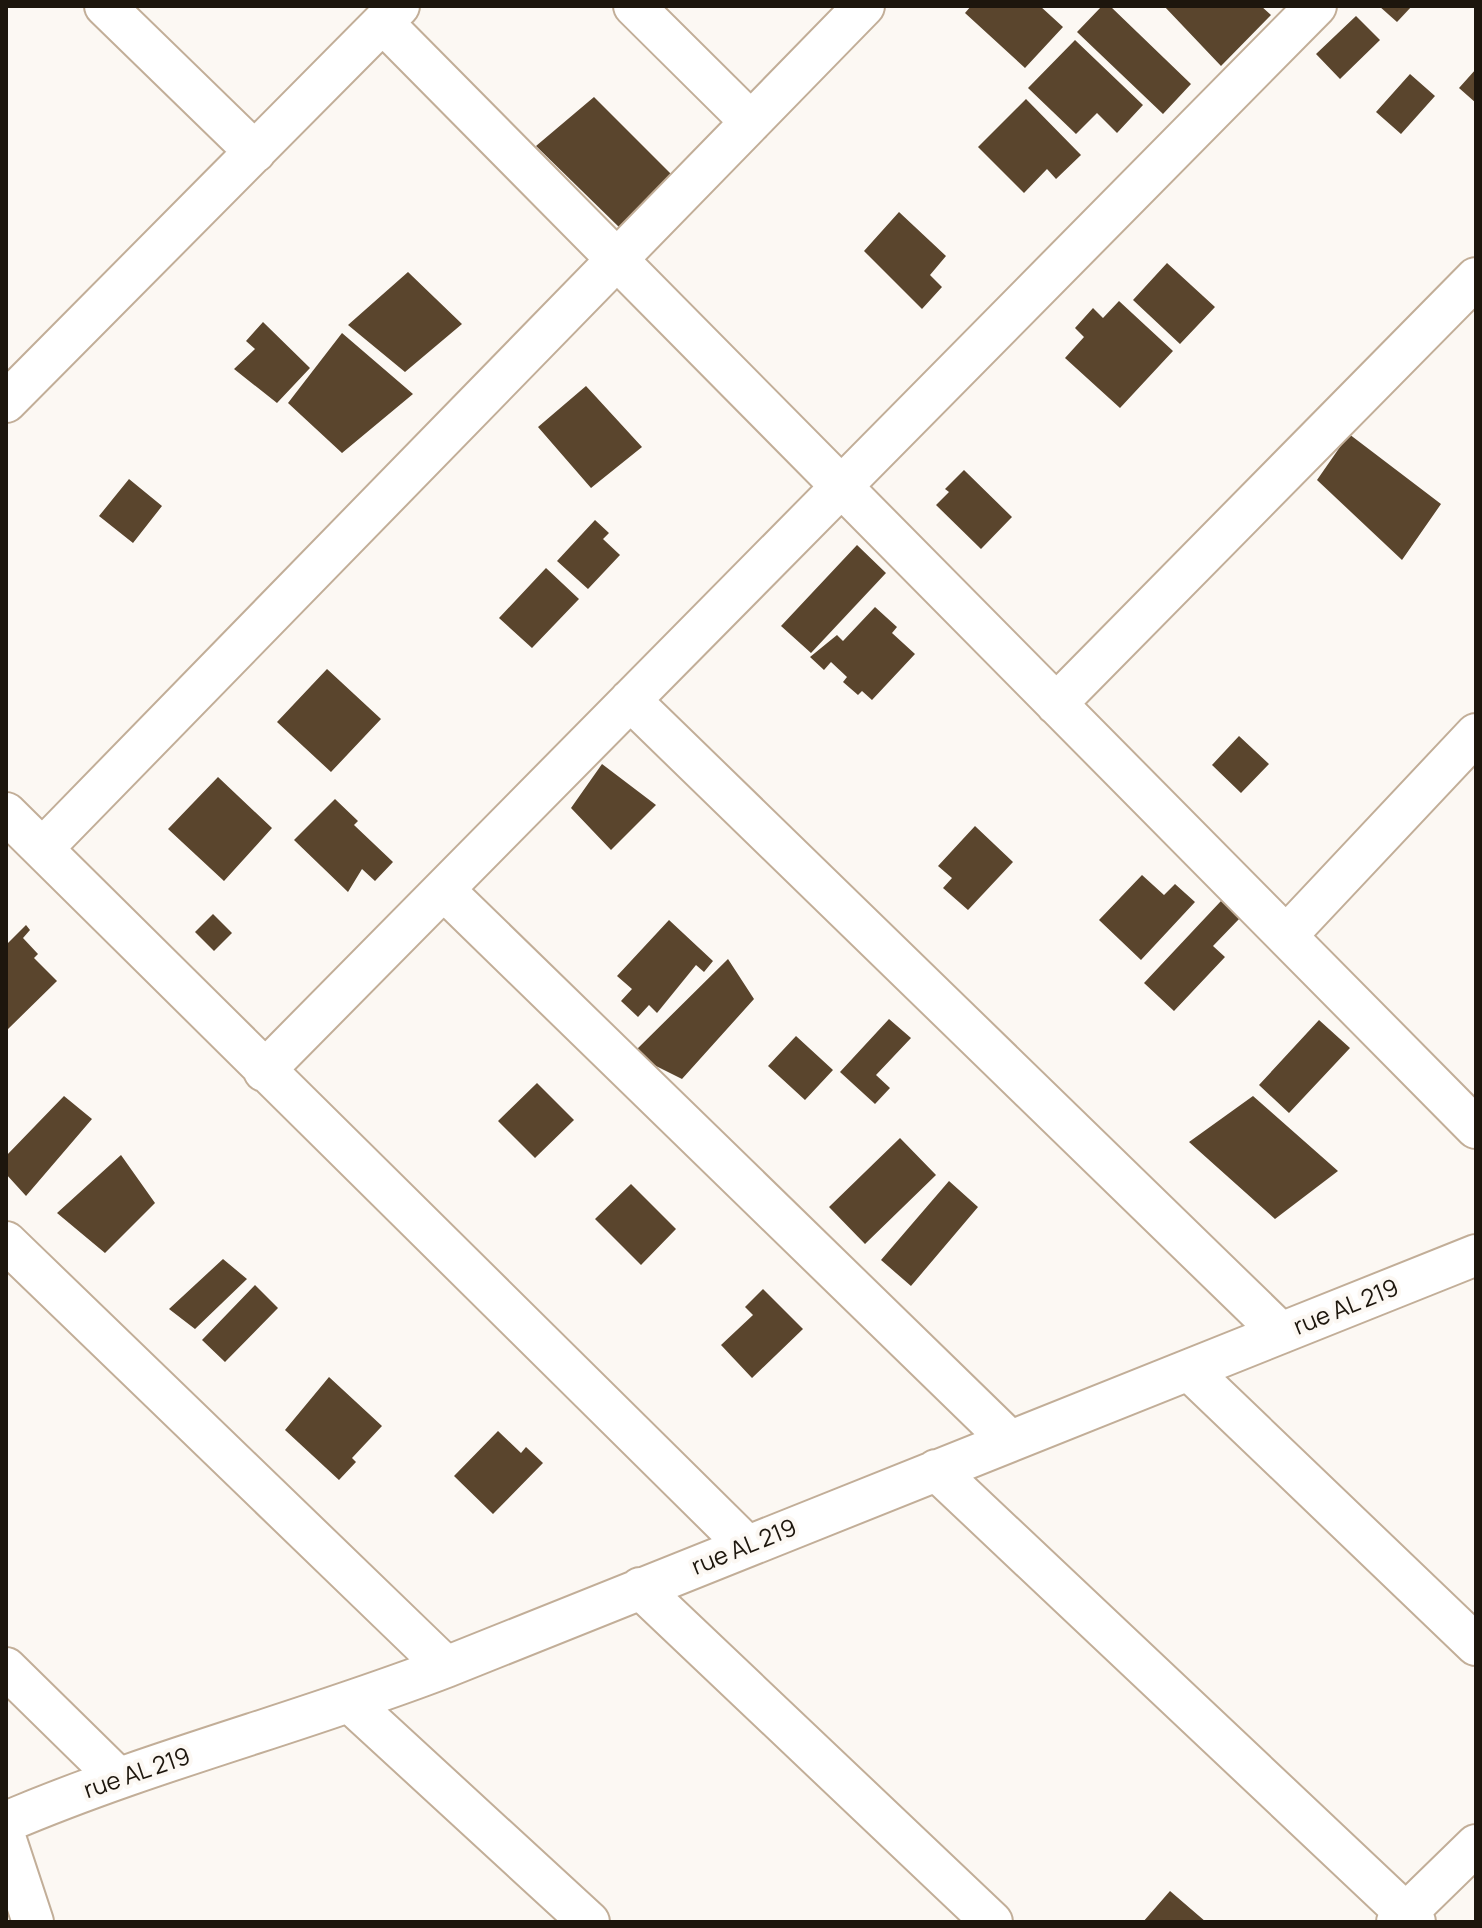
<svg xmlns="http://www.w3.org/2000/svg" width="1482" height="1928" viewBox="0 0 1482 1928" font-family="Manrope,sans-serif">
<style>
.building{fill:#5a452d}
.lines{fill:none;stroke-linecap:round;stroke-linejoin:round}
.street-casing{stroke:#c2ae98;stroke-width:44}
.street{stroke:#fff;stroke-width:40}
.labels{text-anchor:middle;stroke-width:8;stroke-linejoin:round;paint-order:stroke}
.street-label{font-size:24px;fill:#1d160d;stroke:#fcf8f3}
</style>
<rect width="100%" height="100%" fill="#fcf8f3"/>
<path class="building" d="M 971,6 L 1040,6 L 1063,27 L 1025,68 L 965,13 Z
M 1102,6 L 1110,6 L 1191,84 L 1163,114 L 1077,32 Z
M 1164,6 L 1261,6 L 1271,15 L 1221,66 Z
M 1379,6 L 1412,6 L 1397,22 Z
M 1356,16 L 1380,40 L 1340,79 L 1316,54 Z
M 1075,40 L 1143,105 L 1117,133 L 1097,113 L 1076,134 L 1028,88 Z
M 1476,69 L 1476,103 L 1459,88 Z
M 1410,74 L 1435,96 L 1401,134 L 1376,112 Z
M 594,97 L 676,179 L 622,230 L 536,146 Z
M 1026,99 L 1081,155 L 1056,179 L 1047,169 L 1024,193 L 978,147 Z
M 899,212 L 946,256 L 930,275 L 942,287 L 922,309 L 864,251 Z
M 1167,263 L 1215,307 L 1180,344 L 1133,300 Z
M 408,272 L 462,324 L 405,372 L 348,325 Z
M 1119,301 L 1173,351 L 1120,408 L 1065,358 L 1084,337 L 1075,328 L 1093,308 L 1103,318 Z
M 263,322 L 310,368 L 277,403 L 234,369 L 255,349 L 246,341 Z
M 342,333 L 413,394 L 342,453 L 288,403 Z
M 586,386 L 642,447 L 591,488 L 538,427 Z
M 1349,434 L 1441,504 L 1402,560 L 1317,480 Z
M 964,470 L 1012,517 L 981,549 L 936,505 L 949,492 L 945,489 Z
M 129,479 L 162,506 L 133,543 L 99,516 Z
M 595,520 L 609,533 L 603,539 L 620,555 L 588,589 L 557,561 Z
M 857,545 L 886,573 L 811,653 L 781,626 Z
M 546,568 L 579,599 L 532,648 L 499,618 Z
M 875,607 L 897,627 L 892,633 L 915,654 L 872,700 L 862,691 L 858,695 L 843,682 L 847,677 L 831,662 L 824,670 L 810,657 L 837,635 L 843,641 Z
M 327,669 L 381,719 L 331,772 L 277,722 Z
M 1239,736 L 1269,764 L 1241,793 L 1212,765 Z
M 602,764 L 656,805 L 611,850 L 571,808 Z
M 218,777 L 272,828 L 224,881 L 168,829 Z
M 335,799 L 358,821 L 354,825 L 393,862 L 375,881 L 362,869 L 348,892 L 294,840 Z
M 975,826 L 1013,862 L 968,910 L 943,888 L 952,878 L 938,866 Z
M 1142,875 L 1164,895 L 1175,884 L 1195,902 L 1141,960 L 1099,920 Z
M 1221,901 L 1240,918 L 1213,946 L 1225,957 L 1174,1011 L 1144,983 Z
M 213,914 L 232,933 L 214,951 L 195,932 Z
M 669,920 L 713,961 L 704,972 L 696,965 L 657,1013 L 649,1005 L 638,1017 L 621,1001 L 632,989 L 617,976 Z
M 26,925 L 30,930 L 23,938 L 38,954 L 34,958 L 57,981 L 6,1031 L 6,945 Z
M 728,959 L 754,999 L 682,1079 L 632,1054 Z
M 889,1019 L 911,1038 L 876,1075 L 890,1088 L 875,1104 L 840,1072 Z
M 1319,1020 L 1350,1048 L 1289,1113 L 1259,1085 Z
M 796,1036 L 833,1070 L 805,1100 L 768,1066 Z
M 537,1083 L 574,1120 L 535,1158 L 498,1121 Z
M 64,1096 L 92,1119 L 26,1196 L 6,1174 L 6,1156 Z
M 1253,1096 L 1338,1171 L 1275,1219 L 1189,1142 Z
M 900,1138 L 936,1175 L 865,1244 L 829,1207 Z
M 121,1155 L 155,1203 L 105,1253 L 57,1213 Z
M 949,1181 L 978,1207 L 911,1286 L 881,1260 Z
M 631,1184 L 676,1229 L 641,1265 L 595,1219 Z
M 223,1259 L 247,1279 L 195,1329 L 169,1309 Z
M 255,1285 L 278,1308 L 225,1362 L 202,1340 Z
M 763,1289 L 803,1329 L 752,1378 L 721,1345 L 753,1315 L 745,1307 Z
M 329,1377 L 382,1426 L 352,1458 L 356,1462 L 339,1480 L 285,1430 Z
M 498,1431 L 521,1453 L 526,1447 L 543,1463 L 493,1514 L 454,1476 Z
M 1170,1891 L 1206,1922 L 1143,1922 Z"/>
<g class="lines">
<g class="street-casing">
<path id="street" d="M 105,6 L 255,152
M 634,6 L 751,122
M 383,23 L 1476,1128
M 6,402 L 399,6
M 630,700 L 1281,1333
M 1056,704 L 1476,278
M 6,813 L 747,1546
M 43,848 L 864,6
M 444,890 L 1010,1441
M 1286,936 L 1476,734
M 264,1071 L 1316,6
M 6,1242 L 446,1667
M 1189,1370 L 1476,1645
M 936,1470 L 1415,1922
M 640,1588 L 992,1922
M 6,1668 L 118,1778
M 352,1704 L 589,1922
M 6,1822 C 149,1761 301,1723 446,1667 L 1476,1255
M 6,1840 L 33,1922
M 1397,1922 L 1476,1845"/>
</g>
<use href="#street" class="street"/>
</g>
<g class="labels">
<g class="street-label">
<text transform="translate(1346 1307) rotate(-22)" y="8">rue AL 219</text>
<text transform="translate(744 1547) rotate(-22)" y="8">rue AL 219</text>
<text transform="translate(137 1773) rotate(-19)" y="8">rue AL 219</text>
</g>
</g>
<rect width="1482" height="1928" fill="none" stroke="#1d160d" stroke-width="16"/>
</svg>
